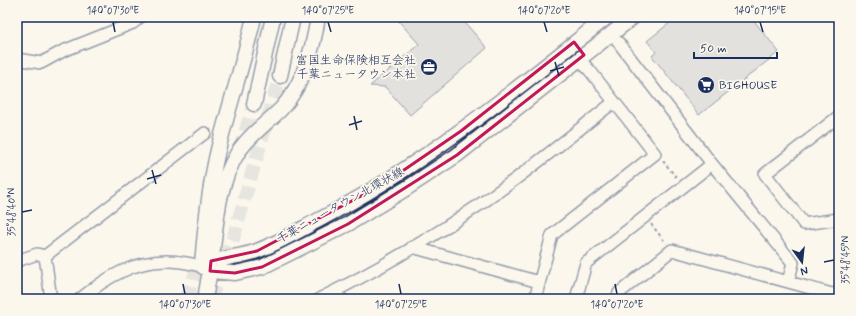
<svg xmlns="http://www.w3.org/2000/svg" width="856" height="316" viewBox="0 0 856 316" font-family="Mynerve,'Klee One',sans-serif">
<style>
.building{fill:#c3c5c9;stroke:#1b2f5e}
.lines{fill:none;stroke-linecap:round;stroke-linejoin:round}
.major-tunnel{stroke:#cecfd0;stroke-width:14;stroke-dasharray:14 7;stroke-linecap:butt}
.minor-casing{stroke:#1b2f5e;stroke-width:14}
.major-casing{stroke:#1b2f5e;stroke-width:17}
.path{stroke:#1b2f5e;stroke-width:2;stroke-dasharray:3 3;stroke-linecap:butt}
.minor{stroke:#fbf7ec;stroke-width:11}
.major{stroke:#fbf7ec;stroke-width:14}
.marked{fill:none;stroke:#c2185b;stroke-width:3;stroke-linejoin:round}
.ticks{fill:none;stroke:#1b2f5e;stroke-width:1.5}
.labels{text-anchor:middle;stroke-width:3.5;stroke-linejoin:round;paint-order:stroke}
.poi-label{font-size:12px;fill:#1b2f5e;stroke:#fbf7ec;text-anchor:end}
.street-label{font-size:12px;fill:#1b2f5e;stroke:#fbf7ec}
.neatline{fill:none;stroke:#1b2f5e;stroke-width:1.5}
.ticks-label{font-size:10px;text-anchor:middle;fill:#1b2f5e}
</style>
<rect width="100%" height="100%" fill="#fbf7ec"/>
<filter id="ink" filterUnits="userSpaceOnUse"><feTurbulence type="fractalNoise" baseFrequency=".025" numOctaves="2"/><feDisplacementMap in="SourceGraphic" scale="8" xChannelSelector="R" yChannelSelector="G"/><feConvolveMatrix kernelMatrix="1 2 1 2 8 2 1 2 1" color-interpolation-filters="sRGB"/></filter>
<g filter="url(#ink)">
<path class="building" d="M 395,17 L 460,17 L 487,48 L 410,115 L 385,87 L 370,86 L 419,44 Z
M 677,17 L 751,17 L 779,52 L 699,115 L 652,56 L 656,52 L 647,41 Z"/>
<g class="lines">
<path class="major-tunnel" d="M 239,152 L 254,104
M 186,299 L 203,253
M 210,299 L 233,239 L 280,76"/>
<g class="minor-casing">
<path id="minor" d="M 618,42 L 712,164 L 793,263 L 788,282
M 17,59 L 41,63 L 63,51 L 133,23 L 140,17
M 839,116 L 765,174 L 804,224 L 839,219
M 412,247 L 539,282
M 45,256 L 205,133
M 17,261 L 37,254 L 45,256 L 51,299
M 327,295 L 342,299
M 80,299 C 106,278 134,260 169,261 C 180,261 191,264 202,266
M 319,299 C 384,267 448,228 506,186 C 543,159 578,130 614,102
M 535,299 L 552,235 L 655,154 L 591,72 L 579,59
M 576,299 L 586,263 L 712,164
M 617,299 L 619,293 L 672,250 L 832,294 L 839,293"/>
</g>
<g class="major-casing">
<path id="major" d="M 280,76 L 293,17
M 254,104 L 273,17
M 202,265 C 205,227 209,187 218,150 C 229,105 244,62 254,17
M 202,266 L 210,271 L 235,273 L 262,267 L 348,224 L 407,188 L 457,155 L 633,17
M 202,266 C 219,257 239,258 257,251 C 278,243 298,231 317,221 C 423,166 514,91 607,17
M 205,299 C 208,282 211,265 213,248 C 217,215 219,184 237,154 C 247,137 267,123 281,109 C 304,84 313,49 318,17"/>
</g>
<path class="path" d="M 663,161 L 677,178
M 651,224 L 666,243
M 589,294 L 608,299"/>
<use href="#minor" class="minor"/>
<use href="#major" class="major"/>
</g>
</g>
<path d="M0 0H856V316H0ZM 574,42 L 584,55 L 457,155 L 348,224 L 262,267 L 235,273 L 210,271 L 211,261 L 257,251 L 382,185 L 461,131 Z" fill="#fbf7ec" fill-opacity=".55" fill-rule="evenodd"/>
<path class="marked" d="M 574,42 L 584,55 L 457,155 L 348,224 L 262,267 L 235,273 L 210,271 L 211,261 L 257,251 L 382,185 L 461,131 Z"/>
<path class="ticks" d="M 113,22 L 115,32M 328,22 L 331,32M 544,22 L 547,32M 760,22 L 763,32M 555,62 L 559,76M 550,71 L 564,67M 354,116 L 357,130M 349,125 L 362,121M 152,170 L 156,184M 147,179 L 161,175M 22,212 L 32,210M 824,262 L 834,260M 183,284 L 185,294M 399,284 L 401,294M 615,284 L 617,294"/>
<defs>
<g id="office-disc" transform="scale(0.9)"><circle r="9.5" fill="#1b2f5e" stroke="#fbf7ec"/><path d="M-6-3h4V-5.5h4V-3h4V5H-6ZM-1-4.5V-3h2v-1.5ZM-6 0V1H6V0Z" fill="#fff"/></g>
<g id="supermarket-disc" transform="scale(0.9)"><circle r="9.5" fill="#1b2f5e" stroke="#fbf7ec"/><path d="M-6-5.5h2.5l.6 2H6L4.5 2H-2.5L-4.4-4H-6ZM-1.5 3.2a1.3 1.3 0 1 0 .1 0ZM3 3.2a1.3 1.3 0 1 0 .1 0Z" fill="#fff"/></g>
</defs>
<g fill-rule="evenodd">
<use href="#office-disc" x="429" y="67"/>
<use href="#supermarket-disc" x="706" y="85"/>
</g>
<g class="labels">
<g class="poi-label">
<text x="416" y="64">富国生命保険相互会社<tspan x="416" dy="14">千葉ニュータウン本社</tspan></text>
<text x="719" y="89" text-anchor="start">BIGHOUSE</text>
</g>
<g class="street-label">
<text transform="translate(340 205) rotate(-29)" y="4">千葉ニュータウン北環状線</text>
</g>
</g>
<rect width="856" height="316" fill="none" stroke="#fbf7ec" stroke-width="44"/>
<g transform="translate(802 262) rotate(165)" stroke="#fbf7ec" stroke-width="3" paint-order="stroke">
<path d="M0-3L7 15L0 10L-7 15Z" fill="#1b2f5e"/>
<text y="-6" font-size="11" font-weight="bold" text-anchor="middle" fill="#1b2f5e">N</text>
</g>
<path d="M694 52v6h83v-6" fill="none" stroke="#1b2f5e" stroke-width="2"/>
<text x="700" y="52" font-size="12" fill="#1b2f5e" stroke="#fbf7ec" stroke-width="3" paint-order="stroke">50 m</text>
<rect x="22" y="22" width="812" height="272" class="neatline"/>
<g class="ticks-label">
<text x="113" y="14">140°07'30"E</text>
<text x="328" y="14">140°07'25"E</text>
<text x="544" y="14">140°07'20"E</text>
<text x="760" y="14">140°07'15"E</text>
<text transform="translate(11 212) rotate(-90)" y="4">35°48'40"N</text>
<text transform="translate(845 260) rotate(-90)" y="4">35°48'45"N</text>
<text x="185" y="308">140°07'30"E</text>
<text x="401" y="308">140°07'25"E</text>
<text x="617" y="308">140°07'20"E</text>
</g>
</svg>
